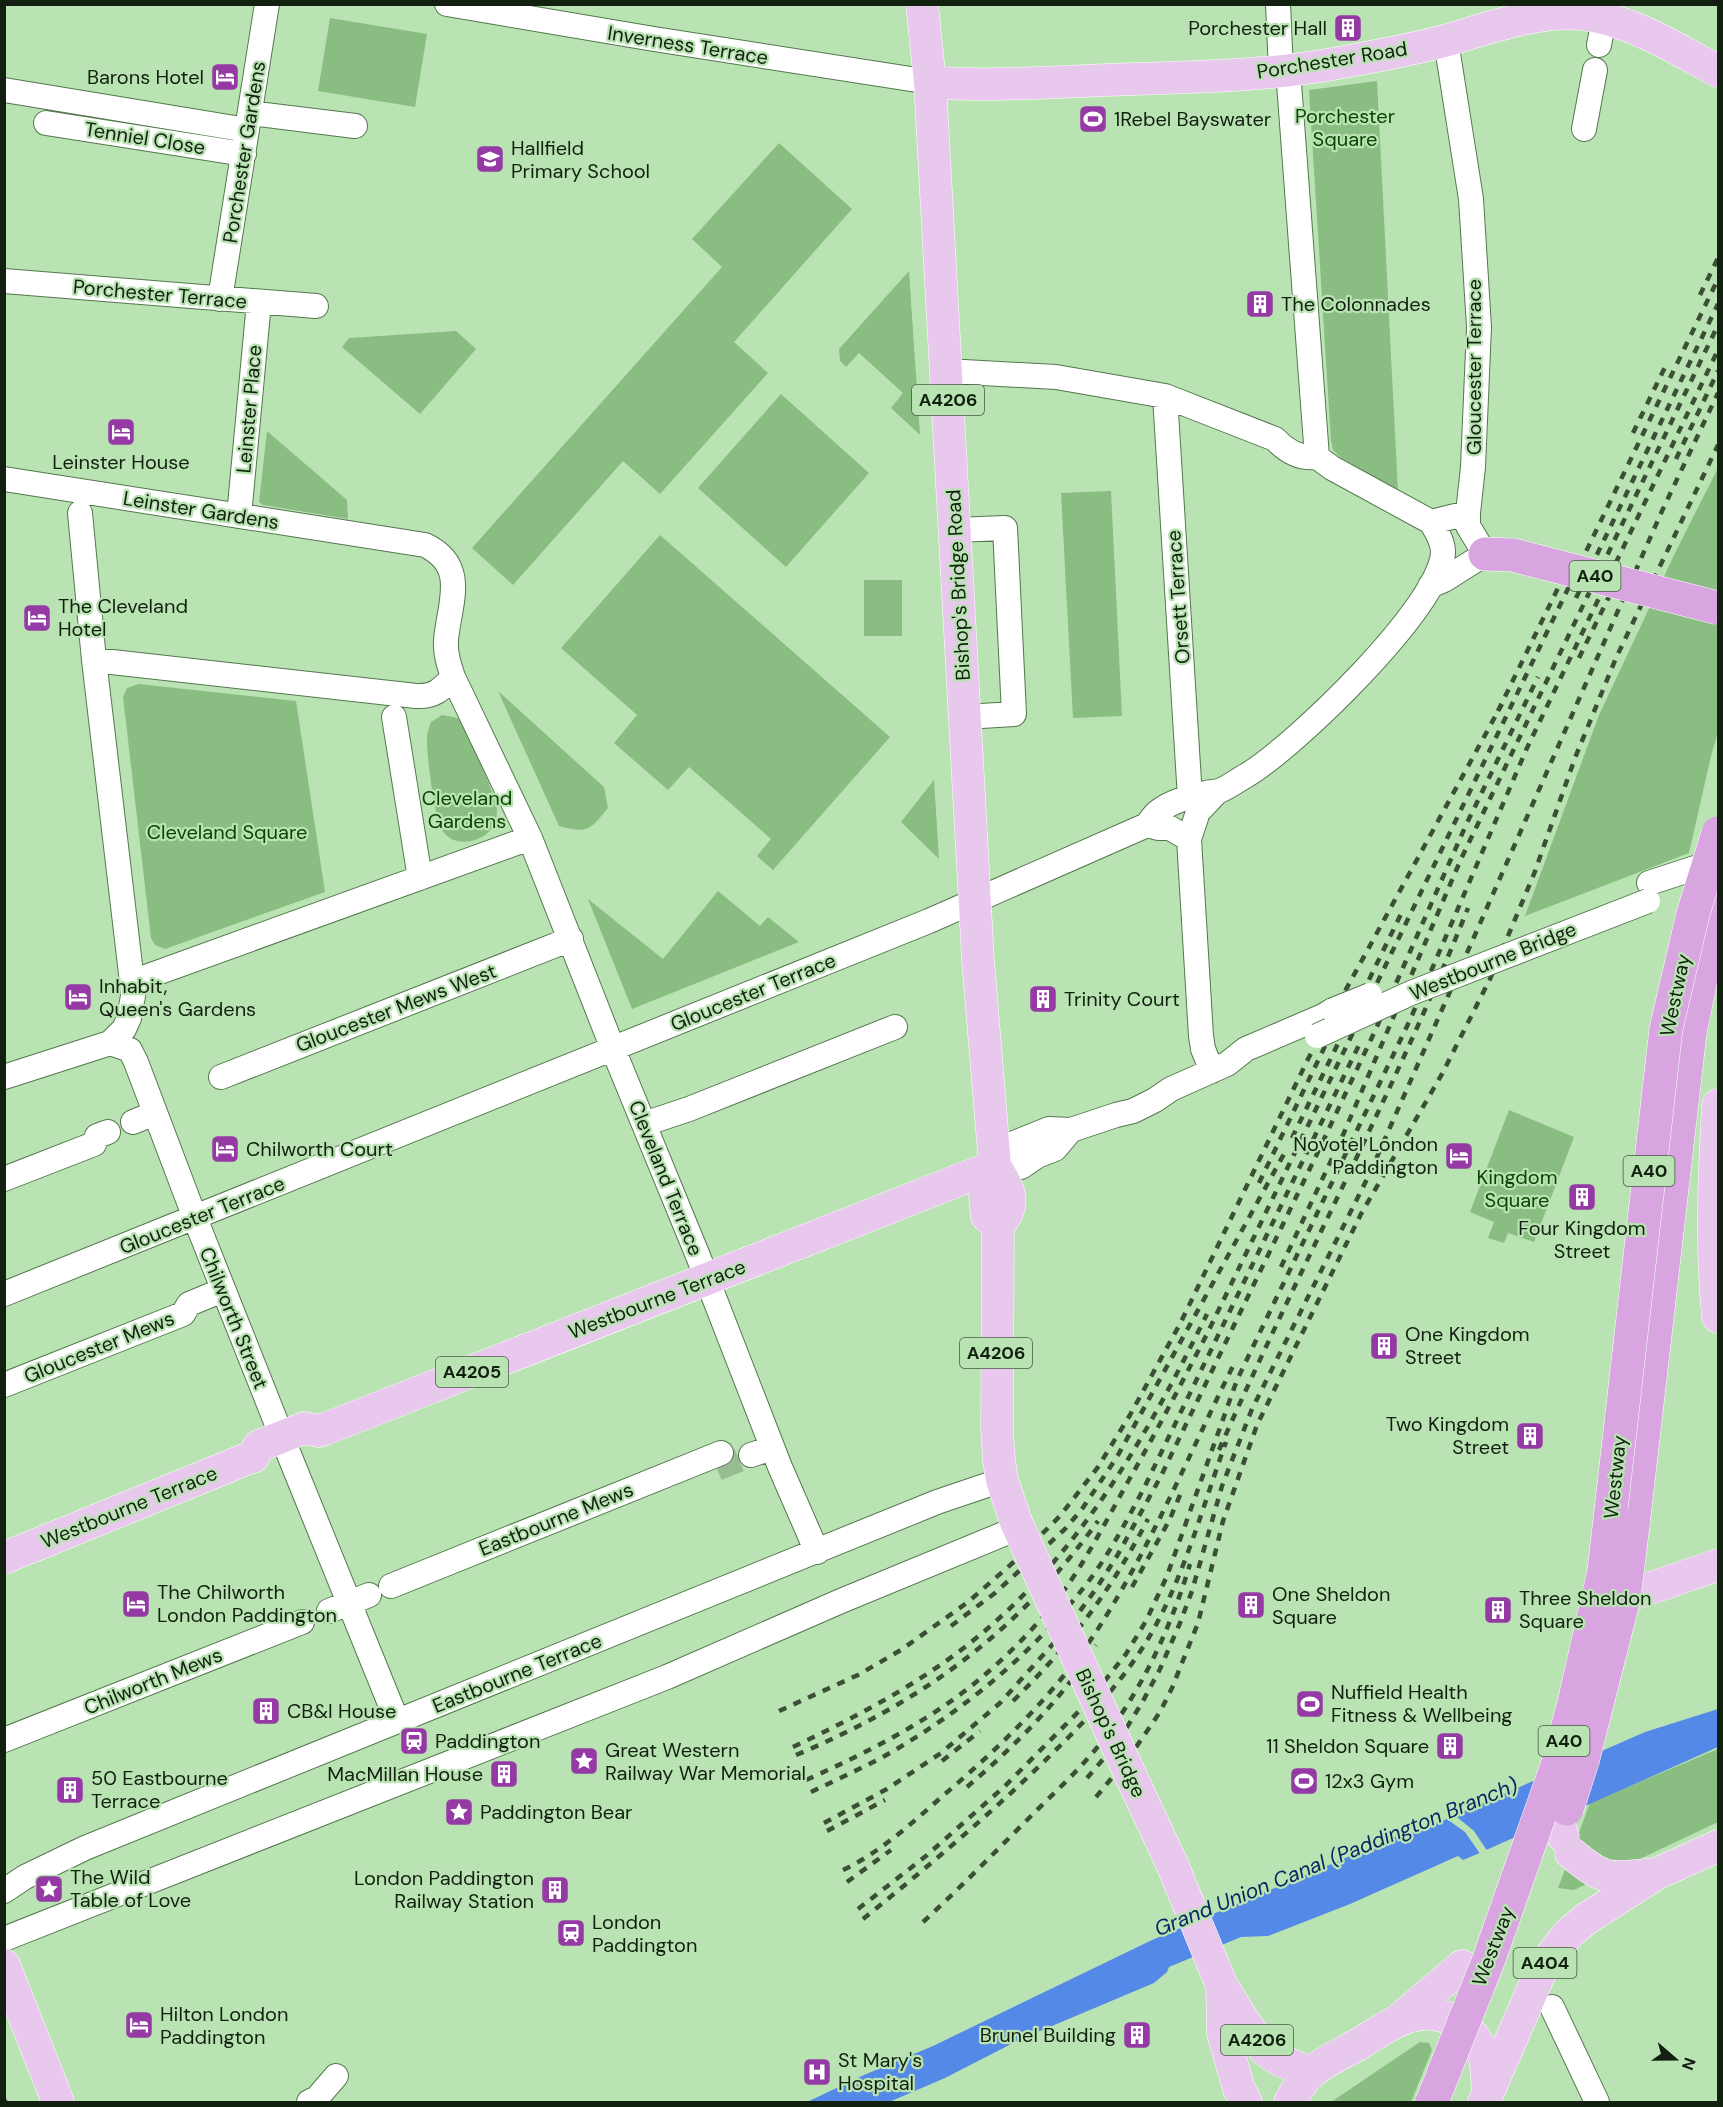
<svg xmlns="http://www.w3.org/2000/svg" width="1723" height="2107" viewBox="0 0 1723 2107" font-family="'DM Sans',sans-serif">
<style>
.green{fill:#8abd82}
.water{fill:#5589e8}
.pier{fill:#bae3b3}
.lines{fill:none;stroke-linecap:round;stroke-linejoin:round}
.minor-tunnel{stroke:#98bc92;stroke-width:24;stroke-dasharray:24 12;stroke-linecap:butt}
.minor-casing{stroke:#53784d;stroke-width:26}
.major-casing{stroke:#fff;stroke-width:33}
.highway-casing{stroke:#fff;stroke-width:34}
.minor{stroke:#fff;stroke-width:24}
.major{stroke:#e8c9ed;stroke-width:32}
.highway{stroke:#d8a5e1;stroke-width:33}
.rail{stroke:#3a4f36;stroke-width:4.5;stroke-dasharray:8 8;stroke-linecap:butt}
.minor-bridge-casing{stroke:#53784d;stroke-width:26;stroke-linecap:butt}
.major-bridge-casing{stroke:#fff;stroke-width:33;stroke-linecap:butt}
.highway-bridge-casing{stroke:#fff;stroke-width:34;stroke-linecap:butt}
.minor-bridge{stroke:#fff;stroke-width:24}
.major-bridge{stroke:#e8c9ed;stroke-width:32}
.highway-bridge{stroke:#d8a5e1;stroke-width:33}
.labels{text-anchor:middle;stroke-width:4.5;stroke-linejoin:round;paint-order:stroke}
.shield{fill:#bae3b3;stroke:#445a40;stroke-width:1.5}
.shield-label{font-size:18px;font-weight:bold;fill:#11200f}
.poi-label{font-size:20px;fill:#11200f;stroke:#bae3b3;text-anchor:start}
.street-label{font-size:20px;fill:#11200f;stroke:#bae3b3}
.park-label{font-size:20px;fill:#0a4502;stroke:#bae3b3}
.water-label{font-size:21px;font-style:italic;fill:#072661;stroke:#bae3b3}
</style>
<rect width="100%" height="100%" fill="#bae3b3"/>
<path class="green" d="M 330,18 L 427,34 L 415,107 L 318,91 Z
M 1377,81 L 1398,492 L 1340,457 L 1333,450 L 1331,441 L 1309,90 Z
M 779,143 L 852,209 L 734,342 L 768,373 L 660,494 L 623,461 L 513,585 L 472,548 L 722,267 L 692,239 Z
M 909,271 L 920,435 L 891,408 L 903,393 L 859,353 L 846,367 L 840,361 L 839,349 Z
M 456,331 L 476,349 L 420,414 L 342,347 L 349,338 Z
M 781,394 L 869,473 L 786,567 L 698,488 Z
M 267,431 L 347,500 L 348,519 L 263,505 L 259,502 Z
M 1718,468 L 1718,732 L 1711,756 L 1689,853 L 1525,916 L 1599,715 L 1676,551 Z
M 1111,491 L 1122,716 L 1073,718 L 1061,493 Z
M 660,535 L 890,737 L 773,870 L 757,856 L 771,839 L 689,767 L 668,790 L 614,743 L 637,715 L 561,648 Z
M 864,580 L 902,580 L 902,636 L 864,636 Z
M 139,684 L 296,701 L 325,892 L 165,949 L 155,945 L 151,938 L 123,697 L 127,688 Z
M 498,691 L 604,787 L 608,808 C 590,830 588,834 559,826 Z
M 442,715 L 458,718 L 467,726 L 497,805 C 497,813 497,821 493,827 C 481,844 453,848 442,830 C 434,817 426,751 427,734 L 431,722 Z
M 934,780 L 939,859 L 901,822 Z
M 718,891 L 760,926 L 768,917 L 799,942 L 632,1009 L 588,899 L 663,959 Z
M 1509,1110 L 1574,1137 L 1534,1242 L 1508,1233 L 1504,1243 L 1488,1238 L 1494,1222 L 1470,1212 Z
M 1718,1749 L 1718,1822 L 1574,1890 L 1558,1888 L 1590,1803 Z
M 1420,2042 L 1429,2043 L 1432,2050 L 1411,2102 L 1331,2102 Z"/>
<path class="water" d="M 1718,1709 L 1718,1747 L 1475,1855 L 1463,1860 L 1458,1856 L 1350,1904 L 1268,1936 L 1241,1937 L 1169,1967 L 1167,1972 L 1154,1983 L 1021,2039 L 945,2078 L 889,2102 L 807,2102 L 864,2075 L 933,2046 L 1152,1940 L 1397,1836 L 1409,1834 L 1433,1825 L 1645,1732 Z"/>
<path class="pier" d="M 1452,1813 L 1474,1831 L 1488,1852 L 1481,1855 L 1465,1832 L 1444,1817 Z"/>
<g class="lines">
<path class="minor-tunnel" d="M 717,1469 L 751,1455"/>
<g class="minor-casing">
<path id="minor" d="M 447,4 L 654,39 L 930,82
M 1278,4 L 1281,71
M 1599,45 L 1604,19
M 1288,70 L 1317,457
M 4,90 L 247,130
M 250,113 L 355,126
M 46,123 L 244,154
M 1584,129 L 1595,70
M 4,281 L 316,306
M 220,299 L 267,4
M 946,371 L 1056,377 L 1165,396 L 1275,439 C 1287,452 1300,459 1317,457
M 1165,396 L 1190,798
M 1317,457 L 1332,468 L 1431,522 L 1468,513
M 4,479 L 425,545 C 469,566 449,604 446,640 C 445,653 449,665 453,677 L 530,838 L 613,1049 L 698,1256 L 780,1467 L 817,1552
M 239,516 L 259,302
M 955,530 L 1005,528 L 1014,714 L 965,717
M 1430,586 L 1444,580 L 1485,554 L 1468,526 L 1468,513 L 1473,467 L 1479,327 L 1471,199 L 1446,41
M 94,660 L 416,696 C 434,697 441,690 453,677
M 394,717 L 420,878
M 1147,825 L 1158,828 L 1170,828 L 1189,839
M 1649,883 L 1695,868
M 132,982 L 530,838
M 110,1043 L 130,1050 L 136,1062 L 195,1218 L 282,1437
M 1212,1071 L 1203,1049 L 1201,1036 L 1189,839 L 1198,812 L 1217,792
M 4,1077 L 110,1043 L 124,1029 L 129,1018 L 133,996 L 132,982 L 94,660 L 80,513
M 221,1077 L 571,939
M 133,1122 L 155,1113
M 644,1124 L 689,1109 L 895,1027
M 995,1166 L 1014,1143 L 1049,1129 L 1071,1130 L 1116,1115 L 1133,1111 L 1155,1100 L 1171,1089 L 1227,1064 L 1246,1049 L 1323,1016 L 1333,1010
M 995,1166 L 1021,1167 L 1037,1156 L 1055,1149 L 1071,1130
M 4,1179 L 94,1144 L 97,1136 L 108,1132
M 4,1294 L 929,921 L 1147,825 C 1151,820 1154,814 1159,811 C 1171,802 1191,796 1206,793 C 1210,792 1215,792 1219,791 C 1229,787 1238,780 1247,775 C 1294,747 1441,606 1443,552 C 1443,541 1436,531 1431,522
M 4,1385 L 183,1314 L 189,1304 L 223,1290
M 288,1452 L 397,1721
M 751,1455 L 772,1448
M 391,1586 L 721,1453
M 329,1611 L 369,1595
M 4,1740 L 302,1622
M 4,1891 L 25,1877 L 85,1848 L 937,1502 L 1002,1480
M 4,1939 L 667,1677 L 841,1601 L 1018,1528
M 1552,2007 L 1597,2102
M 309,2102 L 317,2098 L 336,2076"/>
</g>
<g class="major-casing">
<path id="major" d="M 922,4 L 930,82 L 978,960 L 995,1166 C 1008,1187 1019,1204 998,1225 L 997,1430 L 999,1460 L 1002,1480 L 1016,1522
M 930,82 C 989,87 1048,82 1107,80 C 1181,77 1259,77 1333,64 C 1371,57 1411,50 1448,40 C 1488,28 1538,10 1581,14 C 1630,19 1676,49 1718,71
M 1718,1105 C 1714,1176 1711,1246 1718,1317
M 995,1166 C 981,1178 985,1199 987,1216 L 998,1225
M 4,1558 L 249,1458 L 253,1457 L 259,1446 L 304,1428 L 319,1431 L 325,1429 L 995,1166
M 1639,1592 L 1718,1565
M 1129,1772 L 1172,1864 L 1222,1986 L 1245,2023 L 1265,2050 L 1278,2059 L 1310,2073
M 1558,1797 L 1559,1825 L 1563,1836
M 1571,1853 C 1607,1883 1610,1878 1655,1874
M 4,1965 L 58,2102
M 1222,1986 L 1223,2033 L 1239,2089 L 1246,2102
M 1400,2019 L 1462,1966
M 1290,2102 C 1295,2093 1302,2080 1311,2073 C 1324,2061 1343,2053 1359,2044 C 1376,2034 1395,2019 1416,2015 C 1444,2009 1476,2029 1484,2056 C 1487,2068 1487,2081 1488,2093
M 1484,2102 L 1543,1966 L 1569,1933 L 1586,1919 L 1656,1874 L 1718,1846"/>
</g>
<g class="highway-casing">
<path id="highway" d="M 1485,554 L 1513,555
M 1633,1525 L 1690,1033 L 1708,944 L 1718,907"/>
</g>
<use href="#minor" class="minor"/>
<use href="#major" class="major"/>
<use href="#highway" class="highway"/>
<path class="rail" d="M 1700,295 L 1718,258
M 1633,433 L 1667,363
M 1676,459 L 1718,371
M 1576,598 L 1718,304
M 1579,658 L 1621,572
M 1498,711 L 1560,584
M 1292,1138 L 1401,914
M 1259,1183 L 1328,1040
M 1281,1267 L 1343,1135 L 1461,859 L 1718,325
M 1219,1450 C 1299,1268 1394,1093 1468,908
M 1132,1587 L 1169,1521 L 1183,1488
M 951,1626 L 995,1593 L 1065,1529 L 1082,1509 L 1117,1457 L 1284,1154
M 1013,1701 C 1072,1643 1110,1592 1148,1519
M 779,1711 L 858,1675 L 901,1650 L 968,1602 L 1016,1560 L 1060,1516 L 1098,1467 L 1130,1415 L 1181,1322 L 1308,1059 L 1502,704
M 793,1747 C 862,1714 929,1679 987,1629 C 1086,1544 1150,1430 1207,1314
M 796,1755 C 922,1702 1018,1632 1098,1521
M 942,1761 L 980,1731
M 1087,1778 L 1118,1742 L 1143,1701 L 1160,1669 L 1180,1623 L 1192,1591 L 1222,1486 L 1252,1409 L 1369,1175 L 1662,511 L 1718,393
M 806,1780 C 866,1753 924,1724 975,1683 C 1015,1650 1054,1609 1081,1565 C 1098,1537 1114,1507 1130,1478 C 1157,1431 1182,1382 1207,1334 L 1718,279
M 967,1787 C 1015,1746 1062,1699 1096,1645
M 811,1792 C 834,1781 858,1770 881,1758 C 960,1714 1033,1654 1088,1582 C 1110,1553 1127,1520 1144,1488 L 1359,1045
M 1096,1797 L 1130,1756 L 1160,1712 L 1172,1688 L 1198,1623 L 1223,1521 L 1257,1425 L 1361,1214 L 1442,1074 L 1490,979 L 1534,874 L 1575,758 L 1616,658 L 1718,445
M 824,1823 L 887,1789 L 941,1753 L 1000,1703 L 1069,1626 L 1096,1589 L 1117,1556 L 1161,1476 L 1316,1156 L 1375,1031 L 1466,825 L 1538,677
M 827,1831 L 885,1800
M 843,1870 C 881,1852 913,1822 945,1794 C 1000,1747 1055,1694 1096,1632 C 1151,1547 1190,1452 1235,1362
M 847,1882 L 891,1850
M 858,1909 L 926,1856 L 1005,1786 L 1088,1702 L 1126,1654 L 1146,1621 L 1167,1576 L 1237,1380 L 1410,1020 L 1527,748 L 1718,350
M 863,1919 C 919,1874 975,1827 1028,1777 C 1077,1730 1127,1681 1158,1621 C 1187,1566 1205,1500 1226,1442
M 923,1922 C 960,1888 995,1852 1031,1816 C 1058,1789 1087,1763 1109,1732 C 1146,1681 1172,1624 1190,1564
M 4,2100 L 6,2102"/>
<g class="minor-bridge-casing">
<path id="minor-bridge" d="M 1333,1010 L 1370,995
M 1317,1036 L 1411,993 L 1648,901"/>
</g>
<g class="major-bridge-casing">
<path id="major-bridge" d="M 1016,1522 L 1129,1772"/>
</g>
<g class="highway-bridge-casing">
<path id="highway-bridge" d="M 1513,555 L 1718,608
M 1567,1809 L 1583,1759 L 1624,1598 L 1633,1525
M 1432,2102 L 1489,1959 L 1557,1766 L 1574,1703 L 1604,1571 L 1666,1029 L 1693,914 L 1718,833"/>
</g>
<use href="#minor-bridge" class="minor-bridge"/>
<use href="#major-bridge" class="major-bridge"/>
<use href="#highway-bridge" class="highway-bridge"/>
</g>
<defs>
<g id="building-square" transform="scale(1.5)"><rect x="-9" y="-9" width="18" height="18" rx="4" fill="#953aa5" stroke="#bae3b3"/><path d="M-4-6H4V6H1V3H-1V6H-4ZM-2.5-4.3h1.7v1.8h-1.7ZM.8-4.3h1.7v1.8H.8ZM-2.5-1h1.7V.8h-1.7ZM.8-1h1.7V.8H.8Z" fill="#fff"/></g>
<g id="hotel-square" transform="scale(1.5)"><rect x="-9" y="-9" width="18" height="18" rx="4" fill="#953aa5" stroke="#bae3b3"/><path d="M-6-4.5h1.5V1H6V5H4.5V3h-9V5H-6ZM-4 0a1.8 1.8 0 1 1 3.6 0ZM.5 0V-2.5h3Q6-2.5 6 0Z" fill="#fff"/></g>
<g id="stadium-square" transform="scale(1.5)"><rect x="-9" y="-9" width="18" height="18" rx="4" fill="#953aa5" stroke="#bae3b3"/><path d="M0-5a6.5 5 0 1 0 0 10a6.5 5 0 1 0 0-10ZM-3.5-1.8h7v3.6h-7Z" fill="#fff"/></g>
<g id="school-square" transform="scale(1.5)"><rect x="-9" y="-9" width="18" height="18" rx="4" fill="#953aa5" stroke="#bae3b3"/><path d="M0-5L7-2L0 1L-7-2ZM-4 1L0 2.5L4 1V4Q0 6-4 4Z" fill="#fff"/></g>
<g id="station-square" transform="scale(1.5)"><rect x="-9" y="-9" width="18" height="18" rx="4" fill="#953aa5" stroke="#bae3b3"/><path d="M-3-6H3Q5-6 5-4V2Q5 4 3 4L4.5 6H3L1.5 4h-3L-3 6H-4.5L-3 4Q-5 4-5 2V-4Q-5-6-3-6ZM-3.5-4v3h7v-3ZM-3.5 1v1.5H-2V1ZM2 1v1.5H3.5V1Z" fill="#fff"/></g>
<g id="sight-square" transform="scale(1.5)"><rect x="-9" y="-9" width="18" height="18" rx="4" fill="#953aa5" stroke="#bae3b3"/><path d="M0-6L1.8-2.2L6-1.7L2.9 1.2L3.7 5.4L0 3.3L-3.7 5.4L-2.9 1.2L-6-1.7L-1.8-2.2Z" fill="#fff"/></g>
<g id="hospital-square" transform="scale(1.5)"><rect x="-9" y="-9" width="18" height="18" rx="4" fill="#953aa5" stroke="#bae3b3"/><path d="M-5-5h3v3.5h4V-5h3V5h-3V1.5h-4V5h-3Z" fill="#fff"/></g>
</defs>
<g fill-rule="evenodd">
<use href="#building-square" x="1348" y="28"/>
<use href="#hotel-square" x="225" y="77"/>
<use href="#stadium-square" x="1093" y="119"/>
<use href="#school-square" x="490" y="159"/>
<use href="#building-square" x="1260" y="304"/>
<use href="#hotel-square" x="121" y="432"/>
<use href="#hotel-square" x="37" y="618"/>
<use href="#hotel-square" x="78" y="997"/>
<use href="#building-square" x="1043" y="999"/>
<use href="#hotel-square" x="225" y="1149"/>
<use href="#hotel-square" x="1459" y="1156"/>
<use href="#building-square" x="1582" y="1197"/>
<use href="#building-square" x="1384" y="1346"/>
<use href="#building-square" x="1530" y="1436"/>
<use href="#hotel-square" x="136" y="1604"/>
<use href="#building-square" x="1251" y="1605"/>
<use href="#building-square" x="1498" y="1610"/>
<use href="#stadium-square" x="1310" y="1704"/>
<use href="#building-square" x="266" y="1711"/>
<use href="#station-square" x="414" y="1741"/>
<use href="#building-square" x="1450" y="1746"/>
<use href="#sight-square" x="584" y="1761"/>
<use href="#building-square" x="504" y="1774"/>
<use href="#stadium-square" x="1304" y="1781"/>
<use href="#building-square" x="70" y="1790"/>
<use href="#sight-square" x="459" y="1812"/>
<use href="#sight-square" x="49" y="1889"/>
<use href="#building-square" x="555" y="1890"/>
<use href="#station-square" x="571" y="1933"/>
<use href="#hotel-square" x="139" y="2025"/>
<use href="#building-square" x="1137" y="2035"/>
<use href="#hospital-square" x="817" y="2072"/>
</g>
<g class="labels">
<g class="shield">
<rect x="912" y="385" width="72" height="30" rx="4.5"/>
<rect x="1569.5" y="561" width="51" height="30" rx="4.5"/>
<rect x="1623.5" y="1156" width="51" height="30" rx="4.5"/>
<rect x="960" y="1338" width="72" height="30" rx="4.5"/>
<rect x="436" y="1357" width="72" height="30" rx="4.5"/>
<rect x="1538.5" y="1726" width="51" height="30" rx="4.5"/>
<rect x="1513.5" y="1948" width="63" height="30" rx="4.5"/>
<rect x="1221" y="2025" width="72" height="30" rx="4.5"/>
</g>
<g class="shield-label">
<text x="948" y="406">A4206</text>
<text x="1595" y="582">A40</text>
<text x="1649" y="1177">A40</text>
<text x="996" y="1359">A4206</text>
<text x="472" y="1378">A4205</text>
<text x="1564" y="1747">A40</text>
<text x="1545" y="1969">A404</text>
<text x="1257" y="2046">A4206</text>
</g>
<g class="poi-label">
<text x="1327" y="35" text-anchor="end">Porchester Hall</text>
<text x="204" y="84" text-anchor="end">Barons Hotel</text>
<text x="1114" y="126">1Rebel Bayswater</text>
<text x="511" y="155">Hallfield<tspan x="511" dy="23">Primary School</tspan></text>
<text x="1281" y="311">The Colonnades</text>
<text x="121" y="469" text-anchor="middle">Leinster House</text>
<text x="58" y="613">The Cleveland<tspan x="58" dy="23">Hotel</tspan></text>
<text x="99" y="993">Inhabit,<tspan x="99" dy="23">Queen's Gardens</tspan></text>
<text x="1064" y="1006">Trinity Court</text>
<text x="1438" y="1151" text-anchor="end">Novotel London<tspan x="1438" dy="23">Paddington</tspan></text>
<text x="246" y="1156">Chilworth Court</text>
<text x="1582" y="1235" text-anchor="middle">Four Kingdom<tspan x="1582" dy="23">Street</tspan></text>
<text x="1405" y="1341">One Kingdom<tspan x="1405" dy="23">Street</tspan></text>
<text x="1509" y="1431" text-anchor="end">Two Kingdom<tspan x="1509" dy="23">Street</tspan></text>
<text x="157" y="1599">The Chilworth<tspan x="157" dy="23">London Paddington</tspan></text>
<text x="1272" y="1601">One Sheldon<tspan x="1272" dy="23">Square</tspan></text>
<text x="1519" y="1605">Three Sheldon<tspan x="1519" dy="23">Square</tspan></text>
<text x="1331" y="1699">Nuffield Health<tspan x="1331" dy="23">Fitness &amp; Wellbeing</tspan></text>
<text x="287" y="1718">CB&amp;I House</text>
<text x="435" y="1748">Paddington</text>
<text x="1429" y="1753" text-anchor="end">11 Sheldon Square</text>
<text x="605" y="1757">Great Western<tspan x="605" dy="23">Railway War Memorial</tspan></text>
<text x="483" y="1781" text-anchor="end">MacMillan House</text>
<text x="91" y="1785">50 Eastbourne<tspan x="91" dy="23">Terrace</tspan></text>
<text x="1325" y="1788">12x3 Gym</text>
<text x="480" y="1819">Paddington Bear</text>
<text x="70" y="1884">The Wild<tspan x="70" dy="23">Table of Love</tspan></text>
<text x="534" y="1885" text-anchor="end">London Paddington<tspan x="534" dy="23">Railway Station</tspan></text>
<text x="592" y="1929">London<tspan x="592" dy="23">Paddington</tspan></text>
<text x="160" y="2021">Hilton London<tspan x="160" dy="23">Paddington</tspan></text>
<text x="1116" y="2042" text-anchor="end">Brunel Building</text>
<text x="838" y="2067">St Mary's<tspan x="838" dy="23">Hospital</tspan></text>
</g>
<g class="street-label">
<text transform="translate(688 45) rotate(9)" y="7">Inverness Terrace</text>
<text transform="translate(1332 60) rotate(-9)" y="7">Porchester Road</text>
<text transform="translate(145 138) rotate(9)" y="7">Tenniel Close</text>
<text transform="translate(244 152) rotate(-81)" y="7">Porchester Gardens</text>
<text transform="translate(160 294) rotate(5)" y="7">Porchester Terrace</text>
<text transform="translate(1474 367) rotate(-90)" y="7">Gloucester Terrace</text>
<text transform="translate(249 409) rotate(-85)" y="7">Leinster Place</text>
<text transform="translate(201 510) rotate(9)" y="7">Leinster Gardens</text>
<text transform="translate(958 585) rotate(-93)" y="7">Bishop's Bridge Road</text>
<text transform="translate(1178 597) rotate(-94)" y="7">Orsett Terrace</text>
<text transform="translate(1493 961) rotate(-22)" y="7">Westbourne Bridge</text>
<text transform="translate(753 992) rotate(-22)" y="7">Gloucester Terrace</text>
<text transform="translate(1675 995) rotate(-78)" y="7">Westway</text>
<text transform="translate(396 1008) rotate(-21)" y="7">Gloucester Mews West</text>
<text transform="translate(666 1178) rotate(68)" y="7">Cleveland Terrace</text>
<text transform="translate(202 1215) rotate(-22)" y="7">Gloucester Terrace</text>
<text transform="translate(657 1299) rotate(-21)" y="7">Westbourne Terrace</text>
<text transform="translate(234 1318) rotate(68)" y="7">Chilworth Street</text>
<text transform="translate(99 1347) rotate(-22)" y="7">Gloucester Mews</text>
<text transform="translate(1615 1477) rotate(-84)" y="7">Westway</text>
<text transform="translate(129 1507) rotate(-22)" y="7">Westbourne Terrace</text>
<text transform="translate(556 1519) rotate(-22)" y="7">Eastbourne Mews</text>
<text transform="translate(517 1673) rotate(-22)" y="7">Eastbourne Terrace</text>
<text transform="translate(153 1681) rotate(-22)" y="7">Chilworth Mews</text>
<text transform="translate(1111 1733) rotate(65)" y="7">Bishop's Bridge</text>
<text transform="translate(1493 1946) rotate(-69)" y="7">Westway</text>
</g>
<g class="park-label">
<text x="1345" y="123">Porchester<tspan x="1345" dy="23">Square</tspan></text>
<text x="467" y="805">Cleveland<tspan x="467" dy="23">Gardens</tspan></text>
<text x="227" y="839">Cleveland Square</text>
<text x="1517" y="1184">Kingdom<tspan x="1517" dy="23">Square</tspan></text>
</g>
<g class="water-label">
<text transform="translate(1336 1857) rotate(-22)" y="7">Grand Union Canal (Paddington Branch)</text>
</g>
</g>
<rect width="1723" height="2107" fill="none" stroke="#11200f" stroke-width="12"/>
<g transform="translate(1675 2059) rotate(110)" stroke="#bae3b3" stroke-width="4.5" paint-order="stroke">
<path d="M0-4.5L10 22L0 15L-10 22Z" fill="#11200f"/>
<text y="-9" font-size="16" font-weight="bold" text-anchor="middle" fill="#11200f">N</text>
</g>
</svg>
